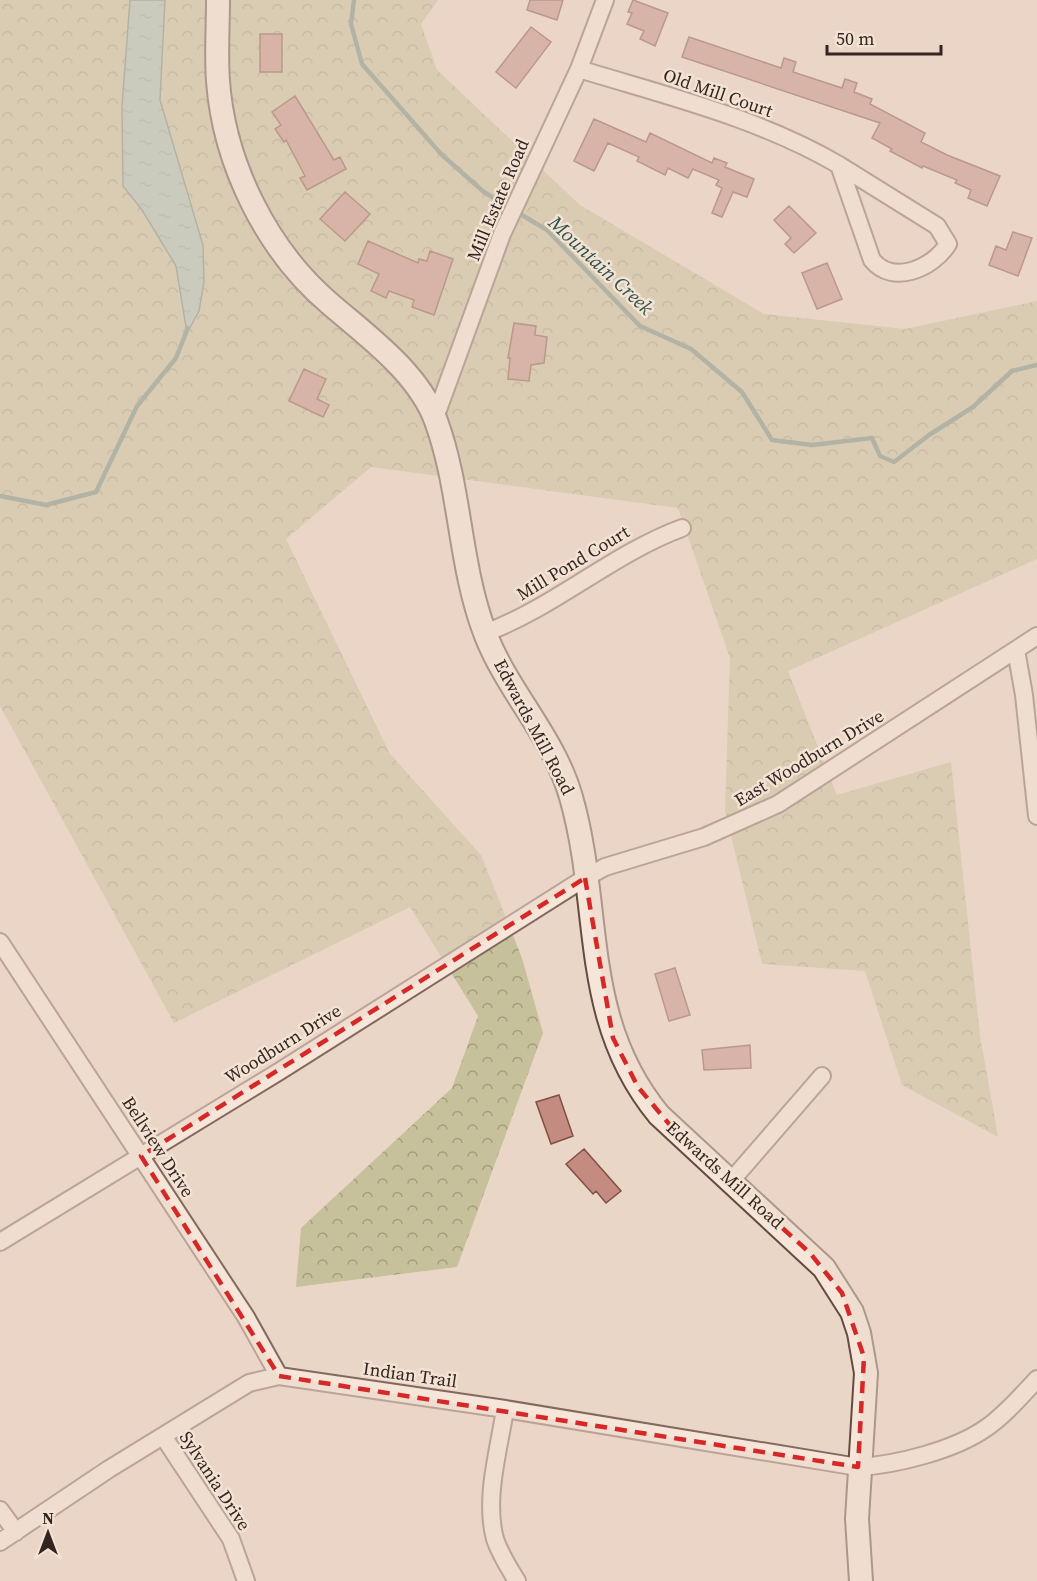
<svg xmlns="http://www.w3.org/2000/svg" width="1037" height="1581" viewBox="0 0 1037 1581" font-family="'Source Serif 4',serif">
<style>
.forest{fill:url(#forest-crowns)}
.water{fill:url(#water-ripples);stroke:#6f8b7d;stroke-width:1.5}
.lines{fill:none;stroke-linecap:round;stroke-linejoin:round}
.stream{stroke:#6f8b7d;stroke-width:4.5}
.building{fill:#c48b80;stroke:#804f46;stroke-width:1.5}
.street-casing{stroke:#84685e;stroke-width:20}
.secondary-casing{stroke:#654a41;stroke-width:26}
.street{stroke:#f5e6d9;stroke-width:16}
.secondary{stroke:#f5e6d9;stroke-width:22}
.marked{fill:none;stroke:#d62828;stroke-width:4.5;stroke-dasharray:12 8;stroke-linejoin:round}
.labels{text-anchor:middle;stroke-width:5;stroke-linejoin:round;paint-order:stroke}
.street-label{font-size:18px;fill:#352520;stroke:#f2e3d5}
.water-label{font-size:20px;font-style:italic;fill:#315349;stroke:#f2e3d5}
</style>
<defs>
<pattern id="forest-crowns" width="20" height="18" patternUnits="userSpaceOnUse" patternTransform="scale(1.5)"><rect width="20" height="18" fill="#c7c19b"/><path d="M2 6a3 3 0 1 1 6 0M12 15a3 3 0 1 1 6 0" fill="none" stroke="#a29d7e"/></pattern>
<pattern id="water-ripples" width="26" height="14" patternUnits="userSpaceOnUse" patternTransform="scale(1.5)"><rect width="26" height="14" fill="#a7beb2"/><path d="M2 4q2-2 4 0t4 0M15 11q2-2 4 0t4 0" fill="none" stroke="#90a399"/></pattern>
</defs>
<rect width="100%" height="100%" fill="#ead6c6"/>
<path class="forest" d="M 0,0 L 438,0 L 421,24 L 437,70 L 580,205 L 764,314 L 905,329 L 1037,301 L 1037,559 L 788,671 L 837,795 L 951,762 L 980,1036 L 998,1137 L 902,1085 L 865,971 L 762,964 L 725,811 L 730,658 L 678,508 L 371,467 L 286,539 L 390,754 L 481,855 L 522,958 L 543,1033 L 457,1267 L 296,1287 L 301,1228 L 452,1088 L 478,1016 L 410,907 L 174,1023 L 0,706 Z"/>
<path class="water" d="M 130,0 L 165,0 L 160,100 L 203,245 L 204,282 L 199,311 L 187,333 L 176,266 L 142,210 L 123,186 L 122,106 Z"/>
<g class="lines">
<path class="stream" d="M 354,0 L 351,24 L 362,64 L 442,155 L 484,192 L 510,208
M 517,212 L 547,230 L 640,326 L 691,349 L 742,392 L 772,440 L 812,445 L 872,438 L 880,456 L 894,462 L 929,435 L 973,407 L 1012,371 L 1037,365
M 0,496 L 46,505 L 96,492 L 137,406 L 176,358 L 188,328"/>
</g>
<path class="building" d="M 530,0 L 563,0 L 557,20 L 527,10 Z
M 633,0 L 668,13 L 655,46 L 640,39 L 644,31 L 627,24 L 632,13 L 628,12 Z
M 531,27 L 551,42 L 516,88 L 496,72 Z
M 260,34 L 282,34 L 282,72 L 260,72 Z
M 689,37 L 781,68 L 784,58 L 796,62 L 793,72 L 842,88 L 845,79 L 857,83 L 854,92 L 872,99 L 870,104 L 925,133 L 921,142 L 947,155 L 1000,176 L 987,206 L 968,198 L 971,190 L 955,183 L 957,180 L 923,166 L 922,168 L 890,151 L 892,149 L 872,138 L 880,123 L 682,57 Z
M 295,96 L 334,160 L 340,157 L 346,169 L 307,190 L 300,178 L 305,176 L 286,140 L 284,142 L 275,129 L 281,125 L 272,112 Z
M 594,119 L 646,142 L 650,133 L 712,163 L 714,158 L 727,163 L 725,167 L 754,179 L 747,197 L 733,192 L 722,217 L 712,213 L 722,188 L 716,185 L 719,180 L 693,169 L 688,178 L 668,168 L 665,175 L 637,161 L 639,157 L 608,143 L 594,171 L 574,161 Z
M 345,192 L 370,214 L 345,241 L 320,219 Z
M 789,206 L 816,233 L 794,253 L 785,244 L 791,238 L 774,220 Z
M 1013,232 L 1032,238 L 1018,276 L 989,265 L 996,246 L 1006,250 Z
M 368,241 L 418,263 L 419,259 L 427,261 L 430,251 L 453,259 L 434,315 L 412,307 L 414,300 L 389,291 L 386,298 L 371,291 L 379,274 L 358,264 Z
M 827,263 L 842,299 L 817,309 L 802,273 Z
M 514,323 L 536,326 L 535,335 L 547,337 L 544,363 L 531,365 L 529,381 L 508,379 L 510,358 L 508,358 Z
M 304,369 L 326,379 L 317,399 L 329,405 L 323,417 L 289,401 Z
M 675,968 L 690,1015 L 669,1021 L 655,974 Z
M 750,1045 L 751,1068 L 704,1070 L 702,1050 Z
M 559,1095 L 573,1136 L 551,1144 L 536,1102 Z
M 584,1149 L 621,1191 L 606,1203 L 596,1191 L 593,1194 L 566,1164 Z"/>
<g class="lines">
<g class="street-casing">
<path id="street" d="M 579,69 C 667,96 759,118 839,165
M 839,165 L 937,226 L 948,244 C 933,268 893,286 872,260 Z
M 435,418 L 502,234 L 579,69 L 605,0
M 485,633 C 555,607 612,554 682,528
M 1016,650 L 1024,695 L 1037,816
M 0,942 L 246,1317 L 279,1376
M 731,1181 L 822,1076
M 0,1242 L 280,1071 L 585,878 L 605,867 L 704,837 L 778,804 L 1037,636
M 505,1409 C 499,1450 484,1498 495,1539 C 500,1554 509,1568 517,1581
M 163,1436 L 231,1539 L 246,1581
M 0,1510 L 16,1532
M 0,1542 L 109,1469 L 249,1383 L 279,1376 L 505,1409 L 858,1467 C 896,1465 955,1450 986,1428 C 1005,1415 1021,1396 1037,1379"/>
</g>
<g class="secondary-casing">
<path id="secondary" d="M 218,0 C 218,27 216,54 218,81 C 224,163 266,249 329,303 C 367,336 418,372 436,421 C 461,489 459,565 485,633 C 507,691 554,737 571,797 C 603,909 579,1018 659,1115 L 824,1268 L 852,1312 L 859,1333 L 866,1373 L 857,1519 L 861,1581"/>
</g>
<use href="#street" class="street"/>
<use href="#secondary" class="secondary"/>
</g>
<path d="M0 0H1037V1581H0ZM 585,878 L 613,1038 L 638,1087 L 675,1131 L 810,1253 L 842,1293 L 864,1357 L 858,1467 L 279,1376 L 141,1156 Z" fill="#ead6c6" fill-opacity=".55" fill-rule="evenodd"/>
<path class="marked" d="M 585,878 L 613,1038 L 638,1087 L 675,1131 L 810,1253 L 842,1293 L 864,1357 L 858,1467 L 279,1376 L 141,1156 Z"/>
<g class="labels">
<g class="street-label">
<text transform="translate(718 93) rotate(19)" y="6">Old Mill Court</text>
<text transform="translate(498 200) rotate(-67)" y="6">Mill Estate Road</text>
<text transform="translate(573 563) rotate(-31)" y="6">Mill Pond Court</text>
<text transform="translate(534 727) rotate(62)" y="6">Edwards Mill Road</text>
<text transform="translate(809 758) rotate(-31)" y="6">East Woodburn Drive</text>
<text transform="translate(283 1044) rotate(-32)" y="6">Woodburn Drive</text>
<text transform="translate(158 1147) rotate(57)" y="6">Bellview Drive</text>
<text transform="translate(725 1175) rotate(42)" y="6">Edwards Mill Road</text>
<text transform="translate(410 1375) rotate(8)" y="6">Indian Trail</text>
<text transform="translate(215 1481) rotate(57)" y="6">Sylvania Drive</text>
</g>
<g class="water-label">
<text transform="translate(601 265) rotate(43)" y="7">Mountain Creek</text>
</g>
</g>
<g transform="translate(48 1533)" stroke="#f2e3d5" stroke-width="4.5" paint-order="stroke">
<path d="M0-4.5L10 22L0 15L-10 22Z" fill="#352520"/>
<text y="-9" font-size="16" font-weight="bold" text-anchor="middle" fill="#352520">N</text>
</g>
<path d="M827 45v9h114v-9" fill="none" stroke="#352520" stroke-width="3"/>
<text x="836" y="45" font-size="18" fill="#352520" stroke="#f2e3d5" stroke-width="4.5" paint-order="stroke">50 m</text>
</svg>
